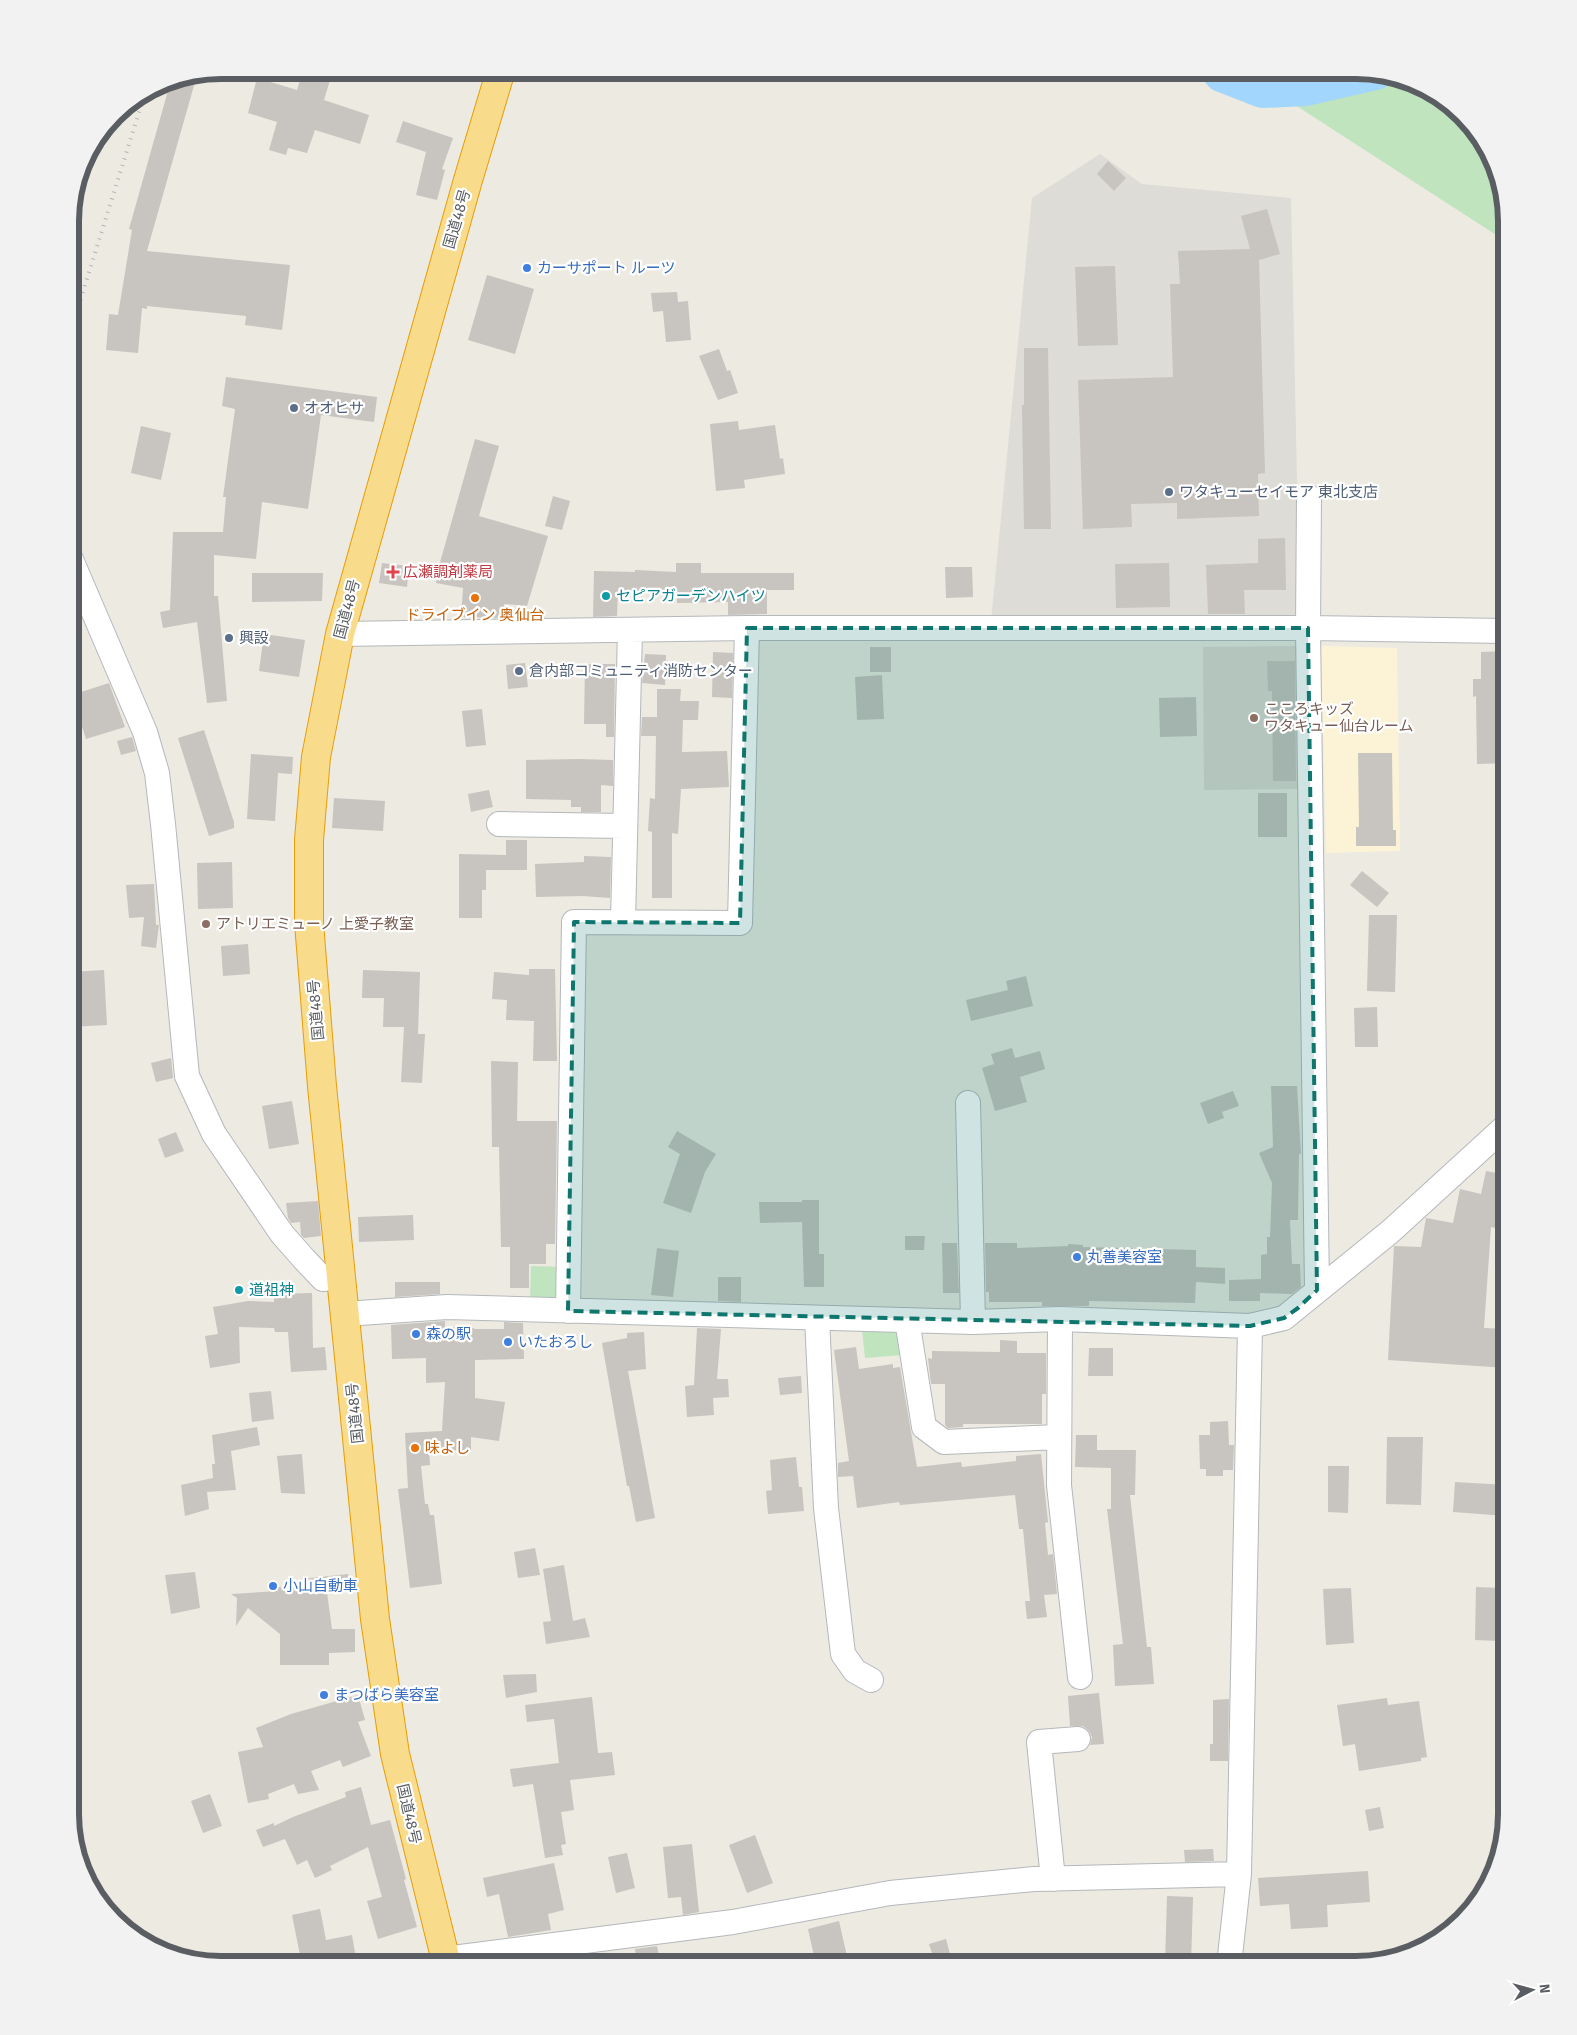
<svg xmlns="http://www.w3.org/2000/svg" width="1577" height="2035" viewBox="0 0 1577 2035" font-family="'Fira Sans','Noto Sans JP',sans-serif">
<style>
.commercial{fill:#fcf3d7}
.industrial{fill:#dedcd6}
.education{fill:#dcd9d0}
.green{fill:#bfe4be}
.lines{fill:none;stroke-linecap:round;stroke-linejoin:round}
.river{stroke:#a2d6fc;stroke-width:34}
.building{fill:#c8c4bf}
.minor-casing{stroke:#b4b8bc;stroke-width:26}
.highway-casing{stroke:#e79d07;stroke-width:30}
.minor{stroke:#fff;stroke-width:24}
.highway{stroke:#f9db8c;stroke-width:28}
.rail{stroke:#b2b3b3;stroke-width:4;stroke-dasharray:1 6;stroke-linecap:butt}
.marked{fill:#0f766e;fill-opacity:0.2;stroke:#0f766e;stroke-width:4;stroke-dasharray:10 6;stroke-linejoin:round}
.shop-dot{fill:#3f7fe0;stroke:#fff;stroke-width:2}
.service-dot{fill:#5c6f8a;stroke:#fff;stroke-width:2}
.health-dot{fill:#e0444e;stroke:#fff;stroke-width:2}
.culture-dot{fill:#0f9aa8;stroke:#fff;stroke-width:2}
.food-dot{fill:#e8710a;stroke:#fff;stroke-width:2}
.education-dot{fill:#8d6e63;stroke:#fff;stroke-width:2}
.labels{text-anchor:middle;stroke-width:4.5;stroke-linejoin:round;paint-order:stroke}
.street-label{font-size:15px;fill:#5a5e62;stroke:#fff}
.shop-label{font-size:15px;fill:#366cbe;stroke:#fff;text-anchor:start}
.service-label{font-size:15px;fill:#4e5e75;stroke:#fff;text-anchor:start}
.health-label{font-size:15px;fill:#be3a42;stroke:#fff;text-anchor:start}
.culture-label{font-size:15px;fill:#0d838f;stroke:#fff;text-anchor:start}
.food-label{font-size:15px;fill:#c56008;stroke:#fff}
.education-label{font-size:15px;fill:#785e54;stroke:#fff;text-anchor:start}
.rim{fill:none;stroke:#5a5e62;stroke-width:6}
</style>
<rect width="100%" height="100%" fill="#eceae1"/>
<path class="commercial" d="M 1321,646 L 1397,648 L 1400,851 L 1326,853 Z"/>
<path class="industrial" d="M 1100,154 L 1142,184 L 1291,198 L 1300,620 L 991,621 L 1032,198 Z"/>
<path class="education" d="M 1303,646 L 1304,789 L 1204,790 L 1203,647 Z"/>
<path class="green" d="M 1246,70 L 1366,70 L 1431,90 L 1482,137 L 1502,181 L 1507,221 L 1507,242 L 1272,90 Z
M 531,1266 L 564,1267 L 563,1288 L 552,1302 L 530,1302 Z
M 889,1327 L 901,1334 L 903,1355 L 865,1358 L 862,1330 Z"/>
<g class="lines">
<path class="river" d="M 1217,70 L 1221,75 L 1262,91 L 1306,89 L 1376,73"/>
</g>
<path class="building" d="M 303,70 L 333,70 L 324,100 L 369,115 L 360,144 L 315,130 L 307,153 L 288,148 L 286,155 L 269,150 L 277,122 L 248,113 L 257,78 L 297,90 Z
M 197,75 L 147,251 L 290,265 L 282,330 L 245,325 L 246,316 L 147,306 L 147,309 L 142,308 L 138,353 L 106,350 L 109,314 L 118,315 L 132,230 L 129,229 L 171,80 Z
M 403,121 L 453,138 L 442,169 L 445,170 L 437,200 L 416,195 L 426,152 L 396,142 Z
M 1108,161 L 1126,178 L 1114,191 L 1097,174 Z
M 1267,209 L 1280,254 L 1259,260 L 1265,473 L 1258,474 L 1259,516 L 1177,519 L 1177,503 L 1131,504 L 1132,527 L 1083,529 L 1078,380 L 1173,377 L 1170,284 L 1180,284 L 1178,251 L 1250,249 L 1241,216 Z
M 1115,266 L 1118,345 L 1078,346 L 1075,267 Z
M 487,275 L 534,289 L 515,354 L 468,340 Z
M 677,292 L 678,302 L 688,301 L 691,340 L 666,342 L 663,311 L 653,312 L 651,293 Z
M 1024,348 L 1048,348 L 1051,529 L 1024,529 L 1022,405 L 1024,405 Z
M 719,349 L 727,371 L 730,370 L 738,393 L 718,400 L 699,356 Z
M 226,377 L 377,397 L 374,422 L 321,415 L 308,509 L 262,502 L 256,559 L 214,555 L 214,596 L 218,596 L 227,701 L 207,703 L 197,622 L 163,628 L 160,612 L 170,610 L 173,532 L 223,532 L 226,497 L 223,497 L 235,409 L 222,406 Z
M 738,421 L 739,430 L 775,425 L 780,459 L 783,458 L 785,474 L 744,480 L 745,488 L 716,491 L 710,424 Z
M 141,426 L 171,433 L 161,480 L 131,473 Z
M 475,439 L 499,446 L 479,516 L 548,536 L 527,606 L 504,604 L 503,618 L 461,617 L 463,588 L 436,583 L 439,566 Z
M 553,496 L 570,501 L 562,530 L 545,526 Z
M 1285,538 L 1286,590 L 1244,590 L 1245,614 L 1208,614 L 1206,565 L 1258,563 L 1258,539 Z
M 382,563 L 409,566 L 407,587 L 379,583 Z
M 676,563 L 701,563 L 701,573 L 794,573 L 794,590 L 767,590 L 767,614 L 728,615 L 728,602 L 677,603 L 677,593 L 618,590 L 617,616 L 593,617 L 594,571 L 635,572 L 635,570 L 676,572 Z
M 1169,563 L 1170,607 L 1116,608 L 1115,564 Z
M 945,567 L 972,567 L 973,597 L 946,598 Z
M 252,573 L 323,573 L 322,601 L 252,602 Z
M 264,634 L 305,640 L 299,677 L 259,671 Z
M 870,647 L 891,647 L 891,672 L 870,672 Z
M 1507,651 L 1507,763 L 1477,764 L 1476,696 L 1473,697 L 1473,679 L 1481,679 L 1481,652 Z
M 713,652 L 733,653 L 732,698 L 712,697 Z
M 645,654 L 666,655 L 665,685 L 642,683 Z
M 1267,661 L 1295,661 L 1296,781 L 1273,781 L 1272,691 L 1268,691 Z
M 525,663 L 528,687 L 508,689 L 506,665 Z
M 585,664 L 615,664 L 614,737 L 606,737 L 606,724 L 584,724 Z
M 882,675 L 884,719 L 857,720 L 855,677 Z
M 109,683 L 125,727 L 86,739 L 72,695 Z
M 657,689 L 681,689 L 680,701 L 699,701 L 698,720 L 683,720 L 682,752 L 727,751 L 729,787 L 681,789 L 678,834 L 672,833 L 672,898 L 652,898 L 652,832 L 648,831 L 650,798 L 655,799 L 656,736 L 641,736 L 642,717 L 657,717 Z
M 1196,697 L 1197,736 L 1160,737 L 1159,698 Z
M 482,709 L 486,745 L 466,747 L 462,711 Z
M 204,730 L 234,822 L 234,828 L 209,836 L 178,738 Z
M 132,737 L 136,751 L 121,755 L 117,741 Z
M 1358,753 L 1392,753 L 1393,830 L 1396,830 L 1396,846 L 1356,846 L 1356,827 L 1359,827 Z
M 251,754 L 293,757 L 292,774 L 278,773 L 275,821 L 247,819 Z
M 578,759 L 613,760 L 613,786 L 601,785 L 601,812 L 581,812 L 581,807 L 571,807 L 571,800 L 526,799 L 526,760 Z
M 489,790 L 493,807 L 471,812 L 468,794 Z
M 1258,793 L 1287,793 L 1287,837 L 1258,837 Z
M 334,798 L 385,801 L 383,831 L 332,828 Z
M 506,840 L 527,840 L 527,870 L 486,870 L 486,890 L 482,890 L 482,918 L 459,918 L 459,854 L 506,855 Z
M 584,856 L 611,857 L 610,898 L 583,896 L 536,897 L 535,864 L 584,862 Z
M 232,862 L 233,908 L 198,909 L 197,863 Z
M 1362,871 L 1389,893 L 1377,907 L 1350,885 Z
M 154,884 L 156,925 L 159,925 L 156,948 L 141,946 L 144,917 L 129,918 L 126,885 Z
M 1369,915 L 1397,915 L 1395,992 L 1367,991 Z
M 248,944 L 250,974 L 223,976 L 221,946 Z
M 529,969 L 555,969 L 557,1061 L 533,1061 L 534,1021 L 506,1020 L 507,1000 L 492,999 L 494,972 L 529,975 Z
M 104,970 L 107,1025 L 70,1027 L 70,972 Z
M 363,970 L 420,972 L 418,1034 L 425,1034 L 422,1083 L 401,1082 L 404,1027 L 383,1027 L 384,998 L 362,998 Z
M 1026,976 L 1033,1006 L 971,1021 L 966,1000 L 1008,990 L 1006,981 Z
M 1377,1007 L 1378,1047 L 1355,1047 L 1354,1008 Z
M 1012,1048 L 1015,1058 L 1040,1051 L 1045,1069 L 1020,1077 L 1027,1102 L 995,1111 L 982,1068 L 994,1064 L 991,1054 Z
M 171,1058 L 173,1078 L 156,1082 L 151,1063 Z
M 491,1061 L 518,1062 L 517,1121 L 557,1121 L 555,1244 L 546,1244 L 546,1264 L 529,1264 L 529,1288 L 510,1288 L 510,1247 L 501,1247 L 499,1147 L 492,1147 Z
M 1271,1086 L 1297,1086 L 1301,1154 L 1299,1154 L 1298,1220 L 1290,1220 L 1292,1264 L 1300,1264 L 1301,1287 L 1292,1294 L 1260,1293 L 1260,1301 L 1229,1301 L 1229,1280 L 1261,1279 L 1261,1255 L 1267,1254 L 1267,1237 L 1270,1237 L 1272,1183 L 1259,1153 L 1273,1147 Z
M 1233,1091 L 1239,1106 L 1222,1112 L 1224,1118 L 1208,1124 L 1200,1103 Z
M 292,1101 L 299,1144 L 269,1149 L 262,1106 Z
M 677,1131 L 716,1154 L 705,1172 L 691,1213 L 663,1203 L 680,1154 L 668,1147 Z
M 176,1132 L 184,1151 L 165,1158 L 158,1139 Z
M 1486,1171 L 1507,1175 L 1507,1231 L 1491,1227 L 1484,1328 L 1507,1329 L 1507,1368 L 1388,1360 L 1394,1246 L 1421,1247 L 1426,1218 L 1453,1223 L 1460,1189 L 1481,1194 Z
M 802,1200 L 819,1200 L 819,1254 L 824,1254 L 824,1287 L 804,1287 L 802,1222 L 760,1223 L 759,1202 L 802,1202 Z
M 318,1201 L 321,1236 L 304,1238 L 301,1235 L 300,1222 L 291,1223 L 288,1218 L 286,1203 Z
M 413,1215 L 414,1240 L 359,1242 L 358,1217 Z
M 905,1236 L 925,1236 L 924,1250 L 905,1250 Z
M 942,1243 L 957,1243 L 959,1293 L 943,1293 Z
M 985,1243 L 1017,1243 L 1017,1248 L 1068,1246 L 1068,1244 L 1083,1245 L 1083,1247 L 1196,1250 L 1196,1267 L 1225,1268 L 1225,1284 L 1196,1282 L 1195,1303 L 1089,1301 L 1089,1306 L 1042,1306 L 1042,1302 L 989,1302 L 989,1292 L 986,1292 Z
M 657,1248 L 679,1251 L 673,1297 L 651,1295 Z
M 718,1277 L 741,1277 L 741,1302 L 718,1301 Z
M 395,1282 L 440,1282 L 440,1294 L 395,1297 Z
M 312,1293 L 313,1348 L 325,1347 L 327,1370 L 291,1372 L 288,1332 L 275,1332 L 274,1328 L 239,1327 L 240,1363 L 210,1368 L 205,1336 L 218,1334 L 213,1307 L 248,1301 L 274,1302 L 274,1294 Z
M 445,1321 L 445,1327 L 474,1328 L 474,1329 L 504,1329 L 504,1322 L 523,1323 L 524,1359 L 475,1360 L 475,1398 L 505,1402 L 499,1441 L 471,1437 L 471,1451 L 429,1449 L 430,1465 L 421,1466 L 425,1504 L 428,1504 L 430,1515 L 434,1515 L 442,1584 L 410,1588 L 398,1489 L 408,1488 L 405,1433 L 442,1431 L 445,1382 L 426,1383 L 426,1358 L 392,1359 L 391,1325 Z
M 697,1328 L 721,1329 L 717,1379 L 728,1379 L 729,1397 L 713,1398 L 714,1415 L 687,1417 L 685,1386 L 694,1385 Z
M 644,1332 L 646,1369 L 628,1371 L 655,1518 L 636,1522 L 629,1486 L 627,1486 L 602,1343 L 627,1338 L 627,1333 Z
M 1000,1340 L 1017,1341 L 1017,1353 L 1046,1353 L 1046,1394 L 1042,1394 L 1042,1424 L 963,1424 L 963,1427 L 948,1428 L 945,1425 L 945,1384 L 931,1384 L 928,1358 L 932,1359 L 932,1351 L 1000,1352 Z
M 856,1347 L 859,1369 L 893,1364 L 893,1368 L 900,1367 L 917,1467 L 961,1462 L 962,1467 L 1016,1461 L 1016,1456 L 1041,1454 L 1048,1522 L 1045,1523 L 1048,1555 L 1053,1554 L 1057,1594 L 1044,1595 L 1047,1617 L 1027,1619 L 1025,1601 L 1030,1601 L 1023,1529 L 1019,1529 L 1015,1495 L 900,1505 L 899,1502 L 857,1508 L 853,1476 L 838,1477 L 838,1463 L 849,1461 L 834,1350 Z
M 1089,1348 L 1113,1348 L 1113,1376 L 1088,1376 Z
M 801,1376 L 802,1393 L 780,1395 L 778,1378 Z
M 271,1391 L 274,1419 L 252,1422 L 249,1393 Z
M 1228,1421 L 1229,1445 L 1234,1445 L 1233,1470 L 1223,1470 L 1223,1476 L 1206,1476 L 1206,1469 L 1200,1469 L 1199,1435 L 1210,1435 L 1210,1422 Z
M 257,1427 L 260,1445 L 231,1451 L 236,1490 L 207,1492 L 209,1509 L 185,1516 L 181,1485 L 213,1478 L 212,1464 L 215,1464 L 212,1435 Z
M 1076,1435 L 1097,1435 L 1097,1450 L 1136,1450 L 1135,1495 L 1130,1495 L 1147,1647 L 1151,1647 L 1154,1684 L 1115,1686 L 1113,1645 L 1123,1644 L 1107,1509 L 1111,1509 L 1111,1468 L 1075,1467 Z
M 1387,1437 L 1423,1437 L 1421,1505 L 1386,1504 Z
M 302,1454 L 305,1494 L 281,1493 L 277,1456 Z
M 796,1457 L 799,1487 L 802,1487 L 804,1511 L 768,1514 L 766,1491 L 772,1490 L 770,1460 Z
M 1328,1466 L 1349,1466 L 1348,1513 L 1328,1512 Z
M 1455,1482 L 1507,1485 L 1507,1516 L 1453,1512 Z
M 535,1548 L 540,1575 L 518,1578 L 514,1552 Z
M 564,1565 L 573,1621 L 585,1618 L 590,1637 L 546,1644 L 543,1622 L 551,1621 L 543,1569 Z
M 195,1572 L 200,1608 L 171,1614 L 165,1575 Z
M 348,1574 L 350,1591 L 327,1593 L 332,1629 L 355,1629 L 355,1652 L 329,1653 L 329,1665 L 280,1665 L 280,1634 L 248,1608 L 236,1626 L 237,1598 L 231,1594 L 278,1591 L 277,1587 L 304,1587 L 302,1579 Z
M 1476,1587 L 1500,1588 L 1500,1641 L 1475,1640 Z
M 1351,1588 L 1354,1643 L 1326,1645 L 1323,1589 Z
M 536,1674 L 537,1692 L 506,1698 L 503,1675 Z
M 1099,1693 L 1104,1744 L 1090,1745 L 1092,1737 L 1089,1731 L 1083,1726 L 1070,1726 L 1068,1696 Z
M 358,1695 L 365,1720 L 358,1722 L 371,1756 L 343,1767 L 340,1760 L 311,1771 L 319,1790 L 298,1794 L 294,1784 L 268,1794 L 269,1799 L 248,1803 L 238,1752 L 263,1747 L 256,1728 L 291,1714 Z
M 592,1697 L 598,1753 L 612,1752 L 615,1775 L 570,1780 L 574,1810 L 561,1812 L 566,1844 L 561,1845 L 563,1855 L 545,1858 L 533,1784 L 513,1787 L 510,1769 L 559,1763 L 554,1719 L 527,1722 L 525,1705 Z
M 1387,1698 L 1388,1705 L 1419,1701 L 1427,1757 L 1421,1758 L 1421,1761 L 1359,1771 L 1355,1744 L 1343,1746 L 1337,1705 Z
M 1229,1699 L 1228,1761 L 1210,1761 L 1210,1744 L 1213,1744 L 1213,1700 Z
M 361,1787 L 371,1825 L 390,1820 L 406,1879 L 404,1880 L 417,1927 L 378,1939 L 367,1901 L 382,1897 L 368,1847 L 330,1866 L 332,1870 L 315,1878 L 307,1860 L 297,1865 L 285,1839 L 263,1847 L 256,1830 L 274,1823 L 274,1826 L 293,1817 L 346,1797 L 345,1792 Z
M 210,1794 L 222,1826 L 203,1833 L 191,1801 Z
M 1380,1807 L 1384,1828 L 1369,1831 L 1365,1810 Z
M 755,1835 L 773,1883 L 747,1893 L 729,1845 Z
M 692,1844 L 699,1912 L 683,1915 L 681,1897 L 668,1898 L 663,1847 Z
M 1213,1849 L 1214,1861 L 1185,1862 L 1184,1850 Z
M 627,1853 L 635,1888 L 616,1893 L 608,1857 Z
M 554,1863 L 564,1910 L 548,1914 L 551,1930 L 508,1937 L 499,1894 L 487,1897 L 483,1878 Z
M 1368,1871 L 1370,1902 L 1327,1905 L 1328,1927 L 1291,1929 L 1289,1904 L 1260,1906 L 1258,1878 Z
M 1167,1896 L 1193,1897 L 1191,1965 L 1165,1965 Z
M 320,1909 L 326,1940 L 352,1935 L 357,1965 L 302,1965 L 292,1915 Z
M 839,1921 L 849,1965 L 816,1965 L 808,1929 Z
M 946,1939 L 950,1954 L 934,1959 L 929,1944 Z
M 657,1946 L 661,1965 L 637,1965 L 635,1949 Z"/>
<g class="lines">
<g class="minor-casing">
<path id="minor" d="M 1309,497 L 1308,628 L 1317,1290
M 70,557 L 145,732 L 157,773 L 163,824 L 187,1076 L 214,1134 L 282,1234 L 304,1259 L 323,1279 L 340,1277
M 340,634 L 747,628 L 1308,628 L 1507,631
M 499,824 L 625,826
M 623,922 L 630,630
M 968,1103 L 973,1322
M 568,1311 L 574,922 L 740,923 L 747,628
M 345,1314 L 447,1307 L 973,1322 L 1060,1319 L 1250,1326 L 1284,1318 L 1391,1231 L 1507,1125
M 817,1318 L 826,1508 L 843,1654 L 855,1671 L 871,1680
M 1060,1319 L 1059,1485 L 1080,1677
M 907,1320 L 924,1427 L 944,1442 L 1059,1437
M 1053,1879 L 1039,1742 L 1078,1739
M 445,1959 L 733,1922 L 890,1893 L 1034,1879 L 1239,1874
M 1229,1965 L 1239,1874 L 1250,1326"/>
</g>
<g class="highway-casing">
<path id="highway" d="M 447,1965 L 395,1754 L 375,1619 L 322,1086 L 309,923 L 309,840 L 316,757 L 340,634 L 468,180 L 501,70"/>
</g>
<use href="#minor" class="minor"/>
<use href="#highway" class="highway"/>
<path class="rail" d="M 70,333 L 145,93"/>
</g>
<path class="marked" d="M 747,628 L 1308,628 L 1317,1290 L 1298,1308 L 1284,1318 L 1250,1326 L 568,1311 L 574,922 L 740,923 Z"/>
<g class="shop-dot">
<circle cx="527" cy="268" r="5"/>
<circle cx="1077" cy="1257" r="5"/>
<circle cx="416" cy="1334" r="5"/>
<circle cx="508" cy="1342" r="5"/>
<circle cx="273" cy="1586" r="5"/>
<circle cx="324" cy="1695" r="5"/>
</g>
<g class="service-dot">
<circle cx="294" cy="408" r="5"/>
<circle cx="1169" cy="492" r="5"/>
<circle cx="229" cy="638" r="5"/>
<circle cx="519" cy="671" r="5"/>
</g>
<path class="health-dot" d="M390.5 564.5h5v5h5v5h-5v5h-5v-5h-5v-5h5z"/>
<g class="culture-dot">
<circle cx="606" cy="596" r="5"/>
<circle cx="239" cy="1290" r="5"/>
</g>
<g class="food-dot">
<circle cx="475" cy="598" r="5"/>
<circle cx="415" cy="1448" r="5"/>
</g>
<g class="education-dot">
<circle cx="1254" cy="718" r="5"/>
<circle cx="206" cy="924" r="5"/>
</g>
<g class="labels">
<g class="street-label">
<text transform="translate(457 219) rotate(-74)" y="5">国道48号</text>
<text transform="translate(347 609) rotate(-75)" y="5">国道48号</text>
<text transform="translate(316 1010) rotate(-95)" y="5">国道48号</text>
<text transform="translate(355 1413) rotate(-96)" y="5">国道48号</text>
<text transform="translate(409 1814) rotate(77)" y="5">国道48号</text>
</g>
<g class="shop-label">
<text x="537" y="273">カーサポート ルーツ</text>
<text x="1087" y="1262">丸善美容室</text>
<text x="426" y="1339">森の駅</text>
<text x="518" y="1347">いたおろし</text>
<text x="283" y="1591">小山自動車</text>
<text x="334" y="1700">まつばら美容室</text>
</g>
<g class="service-label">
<text x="304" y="413">オオヒサ</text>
<text x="1179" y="497">ワタキューセイモア 東北支店</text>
<text x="239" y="643">興設</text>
<text x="529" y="676">倉内部コミュニティ消防センター</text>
</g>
<g class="health-label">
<text x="403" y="577">広瀬調剤薬局</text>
</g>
<g class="culture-label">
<text x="616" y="601">セピアガーデンハイツ</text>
<text x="249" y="1295">道祖神</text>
</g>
<g class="food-label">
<text x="475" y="620">ドライブイン 奥仙台</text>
<text x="425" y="1453" text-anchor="start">味よし</text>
</g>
<g class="education-label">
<text x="1264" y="714">こころキッズ<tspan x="1264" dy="17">ワタキュー仙台ルーム</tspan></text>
<text x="216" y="929">アトリエミューノ 上愛子教室</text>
</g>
</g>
<path d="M0 0H1577V2035H0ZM221 79H1356A142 142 0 0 1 1498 221V1814A142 142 0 0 1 1356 1956H221A142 142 0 0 1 79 1814V221A142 142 0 0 1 221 79Z" fill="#f2f2f2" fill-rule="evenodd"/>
<path class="rim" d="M221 79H1356A142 142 0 0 1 1498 221V1814A142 142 0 0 1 1356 1956H221A142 142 0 0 1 79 1814V221A142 142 0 0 1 221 79Z"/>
<g transform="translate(1532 1990) rotate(84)" stroke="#ffffff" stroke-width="4" paint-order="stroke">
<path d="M0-4L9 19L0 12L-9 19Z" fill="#5a5e62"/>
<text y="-8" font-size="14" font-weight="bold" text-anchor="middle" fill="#5a5e62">N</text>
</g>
</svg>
